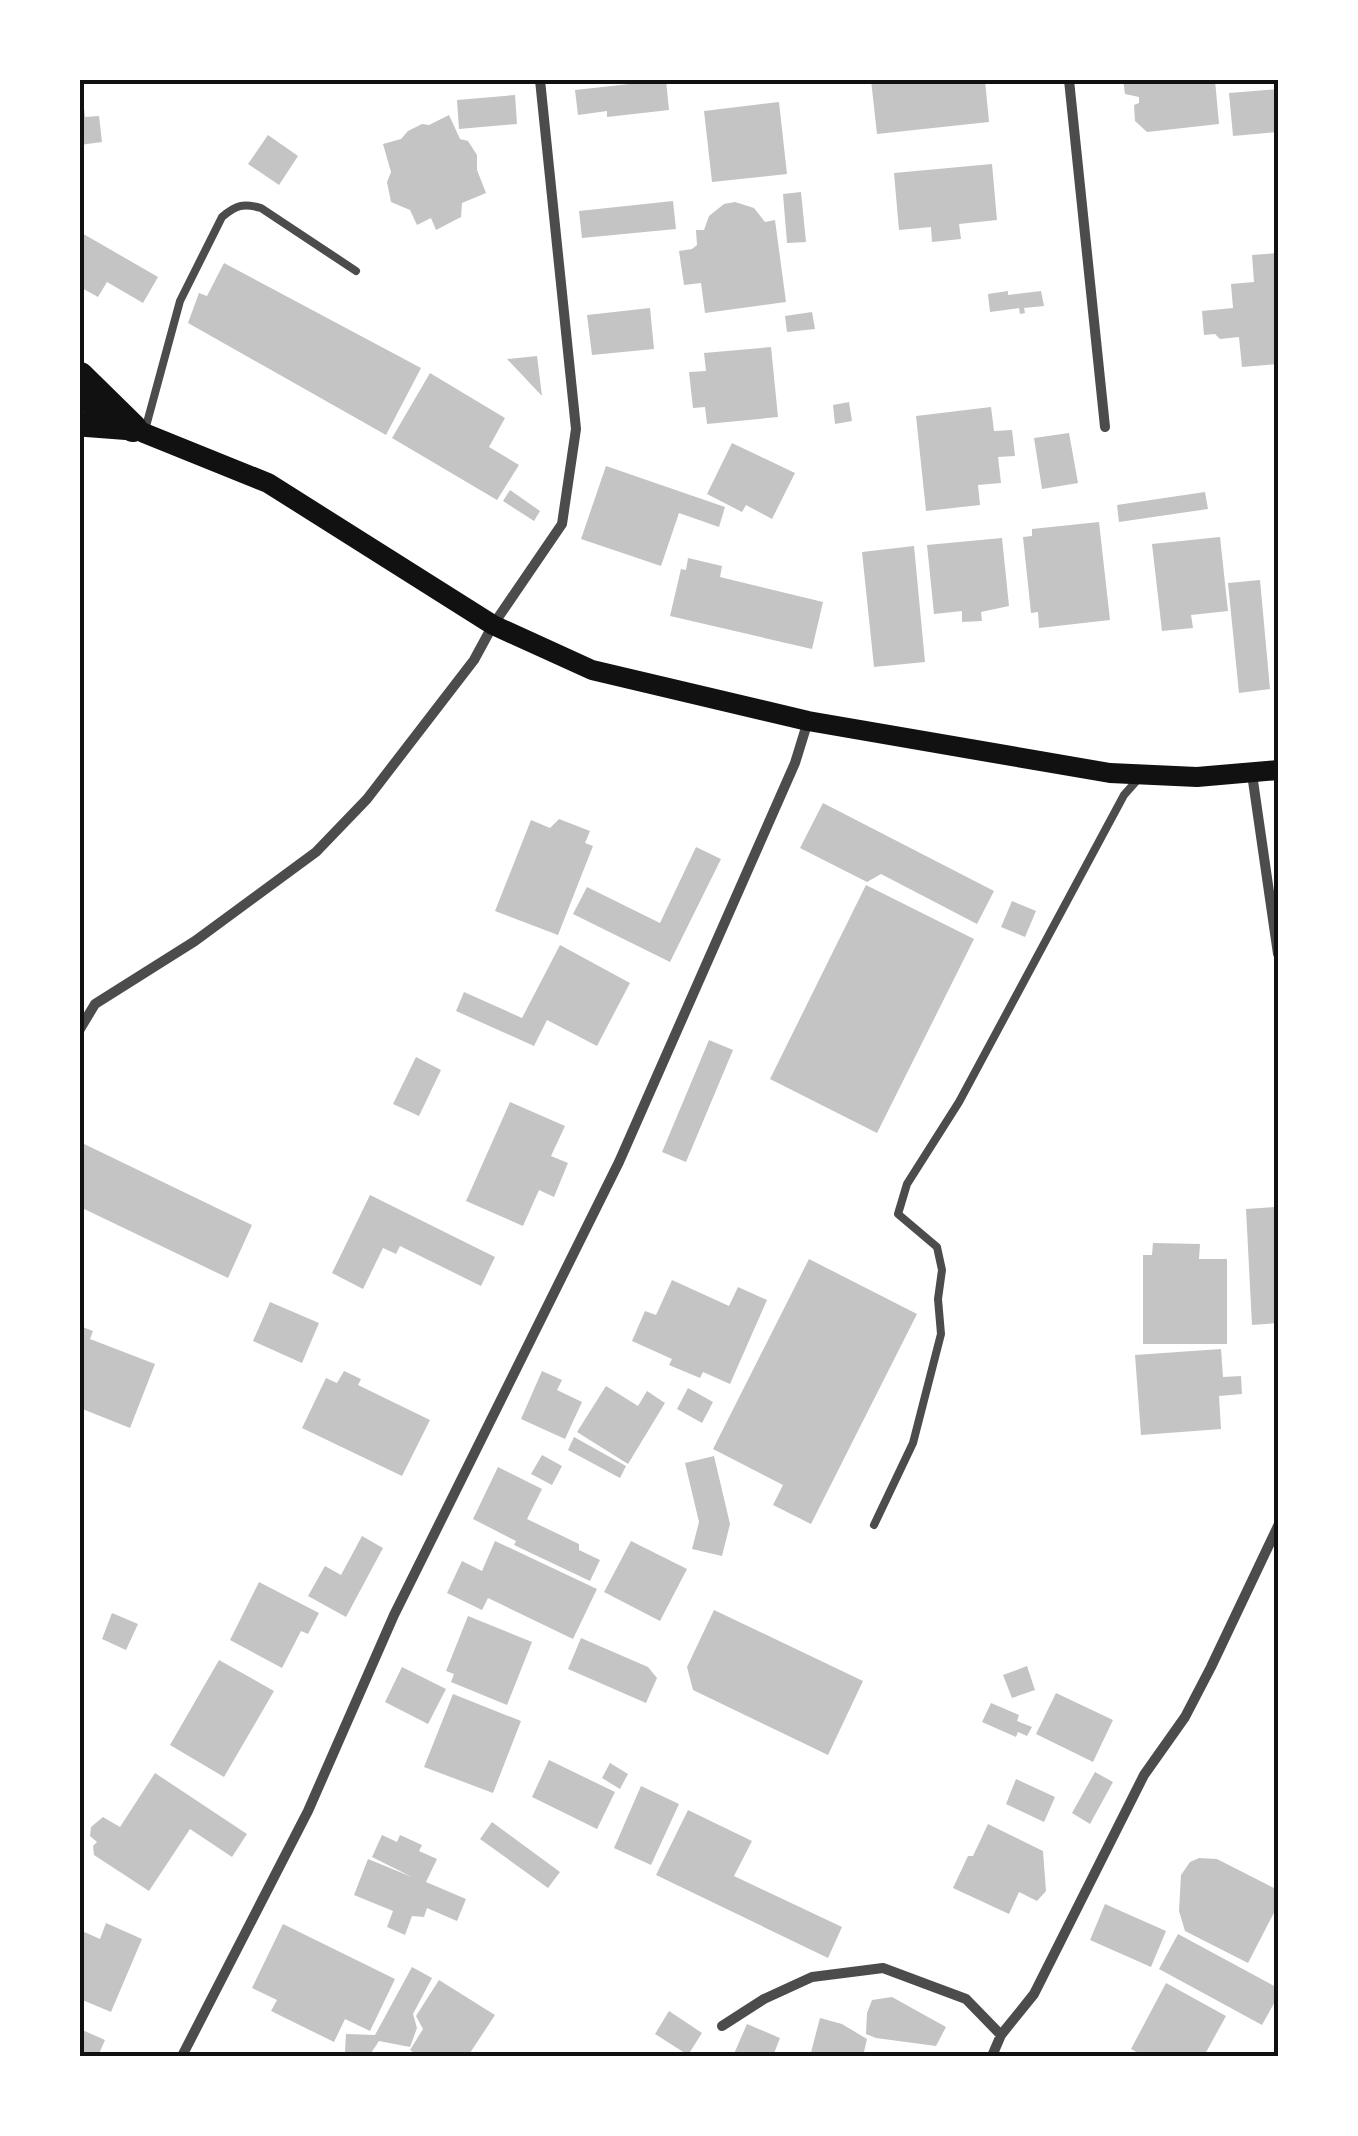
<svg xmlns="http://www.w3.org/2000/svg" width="1358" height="2136" viewBox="0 0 1358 2136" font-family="'Nunito Sans',sans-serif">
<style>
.building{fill:#c4c4c4}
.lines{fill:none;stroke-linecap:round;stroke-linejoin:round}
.service{stroke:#4c4c4c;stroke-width:8}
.minor{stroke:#4c4c4c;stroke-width:10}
.secondary{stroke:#111;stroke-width:20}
.primary{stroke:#111;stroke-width:25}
.trunk{stroke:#111;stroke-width:28}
.neatline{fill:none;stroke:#111;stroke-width:4}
</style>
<rect width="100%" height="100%" fill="#fff"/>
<path class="building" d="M 666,80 L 669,110 L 607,117 L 607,111 L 578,115 L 575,90 Z
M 871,80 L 985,80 L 989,122 L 877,134 Z
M 1123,80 L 1215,80 L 1219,124 L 1147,132 L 1135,121 L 1134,105 L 1139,103 L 1139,97 L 1125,94 Z
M 1278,89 L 1278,132 L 1233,136 L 1229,93 Z
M 515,95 L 517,124 L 459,129 L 457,100 Z
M 83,98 L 85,117 L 99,116 L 102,142 L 80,145 L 80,99 Z
M 779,102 L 787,174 L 712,182 L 704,111 Z
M 449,115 L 460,139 L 468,141 L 477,155 L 477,170 L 486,193 L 462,203 L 461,217 L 436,230 L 431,218 L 417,225 L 410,210 L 391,202 L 387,182 L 391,172 L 383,144 L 401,139 L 408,131 L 422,124 L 429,125 Z
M 268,135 L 298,156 L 279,185 L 248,164 Z
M 992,164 L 997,220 L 959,224 L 961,239 L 932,242 L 931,227 L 899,230 L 894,173 Z
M 801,192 L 806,242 L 787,243 L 783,194 Z
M 673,201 L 676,229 L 582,238 L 579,211 Z
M 735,202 L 754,208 L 765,222 L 775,220 L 786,302 L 705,313 L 701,283 L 684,285 L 679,251 L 692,249 L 697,245 L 696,230 L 704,230 L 709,216 L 724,204 Z
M 80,232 L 158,277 L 143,303 L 107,282 L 98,297 L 80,287 Z
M 1278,253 L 1278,364 L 1242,367 L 1239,337 L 1220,339 L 1215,334 L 1204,335 L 1202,311 L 1233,308 L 1231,284 L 1254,282 L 1252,255 Z
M 224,263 L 421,368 L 386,435 L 188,323 L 199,293 L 207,296 Z
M 1008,291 L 1008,295 L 1041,291 L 1044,306 L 1024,308 L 1025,313 L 1020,314 L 1019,308 L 990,312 L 988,294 Z
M 650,308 L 654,349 L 592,355 L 587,315 Z
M 812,312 L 815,329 L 787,332 L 785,316 Z
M 771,347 L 778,417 L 707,424 L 705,407 L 693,408 L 689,372 L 706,371 L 704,353 Z
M 537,356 L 542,396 L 507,359 Z
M 430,373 L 505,418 L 489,447 L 519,465 L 497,500 L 392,438 Z
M 849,402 L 852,421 L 835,424 L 833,405 Z
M 991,407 L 994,431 L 1012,430 L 1015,456 L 998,457 L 1001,483 L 978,485 L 980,505 L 926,511 L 916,416 Z
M 1069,433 L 1078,483 L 1042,489 L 1034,438 Z
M 732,443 L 795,473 L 772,519 L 746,505 L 742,512 L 707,494 Z
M 606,466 L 725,507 L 719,527 L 679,513 L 661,566 L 581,539 Z
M 510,490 L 540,511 L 534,521 L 503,501 Z
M 1205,492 L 1208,509 L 1119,522 L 1117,505 Z
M 1099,522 L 1110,620 L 1039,628 L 1038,612 L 1031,613 L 1023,537 L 1032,536 L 1032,529 Z
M 1220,537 L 1228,611 L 1191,615 L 1193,628 L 1162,631 L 1152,544 Z
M 1002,538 L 1009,606 L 981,612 L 982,621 L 962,622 L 962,611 L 934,614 L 927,545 Z
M 914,546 L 925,662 L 874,667 L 862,552 Z
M 688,558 L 722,566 L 720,577 L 823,602 L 812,649 L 670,616 L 681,569 L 686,570 Z
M 1260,580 L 1270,689 L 1239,693 L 1228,583 Z
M 823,803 L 994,891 L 977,924 L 881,874 L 867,882 L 800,848 Z
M 559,819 L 590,831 L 585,843 L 593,846 L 558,935 L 495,911 L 531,820 L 550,828 Z
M 696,847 L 721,859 L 670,962 L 573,914 L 587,887 L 660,923 Z
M 866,885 L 974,939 L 877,1133 L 770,1079 Z
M 1012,901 L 1036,911 L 1025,937 L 1001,927 Z
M 560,945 L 630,983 L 597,1046 L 547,1020 L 534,1046 L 456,1011 L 464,992 L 522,1018 Z
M 709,1040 L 733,1050 L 686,1162 L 662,1152 Z
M 416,1057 L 441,1070 L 419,1116 L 393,1104 Z
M 510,1102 L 565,1126 L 551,1156 L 568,1163 L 554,1197 L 539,1190 L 523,1226 L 466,1201 Z
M 80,1142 L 252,1225 L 228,1278 L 80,1207 Z
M 370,1195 L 495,1257 L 481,1286 L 400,1246 L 396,1254 L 383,1248 L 363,1289 L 332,1273 Z
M 1275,1207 L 1278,1323 L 1252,1325 L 1246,1209 Z
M 1153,1243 L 1200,1244 L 1199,1259 L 1227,1259 L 1227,1344 L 1143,1344 L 1143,1255 L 1152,1255 Z
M 809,1259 L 917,1314 L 811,1524 L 773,1505 L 783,1485 L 713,1449 Z
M 672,1280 L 729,1306 L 738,1287 L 767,1300 L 730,1384 L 703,1372 L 700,1378 L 669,1365 L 672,1359 L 632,1341 L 645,1311 L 656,1315 Z
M 270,1302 L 319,1323 L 302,1363 L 253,1341 Z
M 80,1326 L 93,1331 L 90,1339 L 155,1364 L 130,1428 L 80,1408 Z
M 1221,1349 L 1223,1377 L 1241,1376 L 1242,1394 L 1219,1396 L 1221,1429 L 1141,1435 L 1135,1355 Z
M 344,1371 L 361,1379 L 358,1385 L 430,1420 L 402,1476 L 302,1428 L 326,1378 L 337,1383 Z
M 542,1371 L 562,1380 L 557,1390 L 582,1402 L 565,1439 L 521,1419 Z
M 606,1386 L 638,1406 L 647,1391 L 665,1403 L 628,1464 L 577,1432 Z
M 688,1388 L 713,1402 L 702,1423 L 677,1409 Z
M 574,1437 L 626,1466 L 620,1478 L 568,1450 Z
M 542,1455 L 562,1466 L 552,1485 L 531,1474 Z
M 714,1456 L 730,1524 L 722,1556 L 692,1549 L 699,1522 L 685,1463 Z
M 498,1467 L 542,1489 L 527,1519 L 579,1544 L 579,1550 L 600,1560 L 590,1581 L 514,1545 L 516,1541 L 473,1519 Z
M 362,1536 L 383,1548 L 346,1617 L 308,1596 L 325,1566 L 341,1575 Z
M 495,1541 L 597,1589 L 573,1639 L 488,1598 L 482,1610 L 447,1593 L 462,1561 L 482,1571 Z
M 631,1541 L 687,1569 L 660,1621 L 604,1592 Z
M 259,1582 L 319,1613 L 308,1634 L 301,1631 L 282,1668 L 230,1640 Z
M 714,1610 L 863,1681 L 828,1755 L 693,1690 L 687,1667 Z
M 112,1613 L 138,1624 L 126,1650 L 102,1639 Z
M 468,1616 L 532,1642 L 507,1705 L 451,1682 L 454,1674 L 446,1671 Z
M 581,1638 L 648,1667 L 657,1678 L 646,1703 L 568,1669 Z
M 219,1660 L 274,1691 L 224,1777 L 170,1745 Z
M 1027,1666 L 1035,1690 L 1012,1698 L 1003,1675 Z
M 402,1667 L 446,1689 L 428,1724 L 385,1702 Z
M 1056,1693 L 1113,1720 L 1093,1762 L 1036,1734 Z
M 453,1694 L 521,1721 L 493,1793 L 424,1767 Z
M 991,1703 L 1019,1715 L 1017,1721 L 1032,1727 L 1027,1736 L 1018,1732 L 1016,1737 L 982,1722 Z
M 549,1760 L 615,1792 L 597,1829 L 532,1797 Z
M 610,1763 L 628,1774 L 620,1789 L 602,1778 Z
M 1095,1772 L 1113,1782 L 1090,1824 L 1072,1813 Z
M 155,1773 L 247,1834 L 232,1857 L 190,1829 L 149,1891 L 94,1855 L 93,1846 L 97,1842 L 90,1836 L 91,1827 L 103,1817 L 120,1827 Z
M 1016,1779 L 1055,1797 L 1044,1822 L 1006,1804 Z
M 641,1786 L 679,1804 L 651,1865 L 614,1848 Z
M 688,1810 L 752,1841 L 734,1876 L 842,1927 L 828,1958 L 656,1875 Z
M 492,1822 L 560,1872 L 548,1888 L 480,1839 Z
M 988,1824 L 1043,1851 L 1046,1891 L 1037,1901 L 1019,1892 L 1009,1914 L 953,1888 L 968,1856 L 973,1856 Z
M 382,1835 L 397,1842 L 400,1835 L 422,1845 L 419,1851 L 437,1859 L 426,1882 L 466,1899 L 457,1921 L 427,1908 L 424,1917 L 412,1916 L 405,1935 L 387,1927 L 393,1911 L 354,1895 L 368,1859 L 412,1877 L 372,1857 Z
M 1199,1858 L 1217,1859 L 1278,1890 L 1278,1905 L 1248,1963 L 1185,1931 L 1179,1911 L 1181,1875 L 1190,1862 Z
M 1105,1904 L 1166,1931 L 1151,1967 L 1090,1940 Z
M 106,1923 L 142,1939 L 111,2012 L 80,1999 L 80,1930 L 100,1939 Z
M 283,1924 L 395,1979 L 370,2031 L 345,2019 L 334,2042 L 271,2011 L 277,2000 L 252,1988 Z
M 1178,1934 L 1278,1988 L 1278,1996 L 1262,2025 L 1159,1969 Z
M 412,1967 L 432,1978 L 413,2014 L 417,2028 L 410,2047 L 379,2041 L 371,2053 L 345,2052 L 346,2034 L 375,2035 Z
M 439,1980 L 495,2015 L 468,2056 L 419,2056 L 410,2050 L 423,2029 L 416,2016 Z
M 1166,1983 L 1226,2016 L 1204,2056 L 1144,2056 L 1131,2049 Z
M 892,1997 L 946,2027 L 936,2046 L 876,2038 L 866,2034 L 867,2013 L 872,2000 Z
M 669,2011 L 702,2033 L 688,2055 L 655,2034 Z
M 820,2018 L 842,2024 L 867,2039 L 863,2056 L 810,2056 Z
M 747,2024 L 780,2038 L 773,2056 L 733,2056 Z
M 80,2029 L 105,2040 L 98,2056 L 80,2056 Z"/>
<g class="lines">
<path class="service" d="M 145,430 L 180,301 L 222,217 C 236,205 243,203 261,208 L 356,271
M 874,1525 L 913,1443 L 941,1334 L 938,1299 L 942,1270 L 937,1247 L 898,1214 L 907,1184 L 959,1102 L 1124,795 L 1139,778"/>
<path class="minor" d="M 1069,80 L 1105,427
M 1252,774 L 1278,954
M 80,1029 L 95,1004 L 195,941 L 316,852 L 367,799 L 474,660 L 493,625 L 562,524 L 576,429 L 540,80
M 722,2026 L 764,1999 L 812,1977 L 883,1968 L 966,1999 L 1001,2035
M 182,2056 L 308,1811 L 394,1615 L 619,1162 L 795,763 L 808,721
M 992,2056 L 1001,2035 L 1034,1994 L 1144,1775 L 1185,1717 L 1211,1667 L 1278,1526"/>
<path class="secondary" d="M 80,398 L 144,433 L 268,483 L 493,625 L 592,670 L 808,721 L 1110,773 L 1197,777 L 1278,770"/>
<path class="primary" d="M 80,424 L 133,428"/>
<path class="trunk" d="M 80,376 L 133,428"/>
</g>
<rect width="1358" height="2136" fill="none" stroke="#ffffff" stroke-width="165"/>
<rect x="82" y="82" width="1194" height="1972" class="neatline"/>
</svg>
